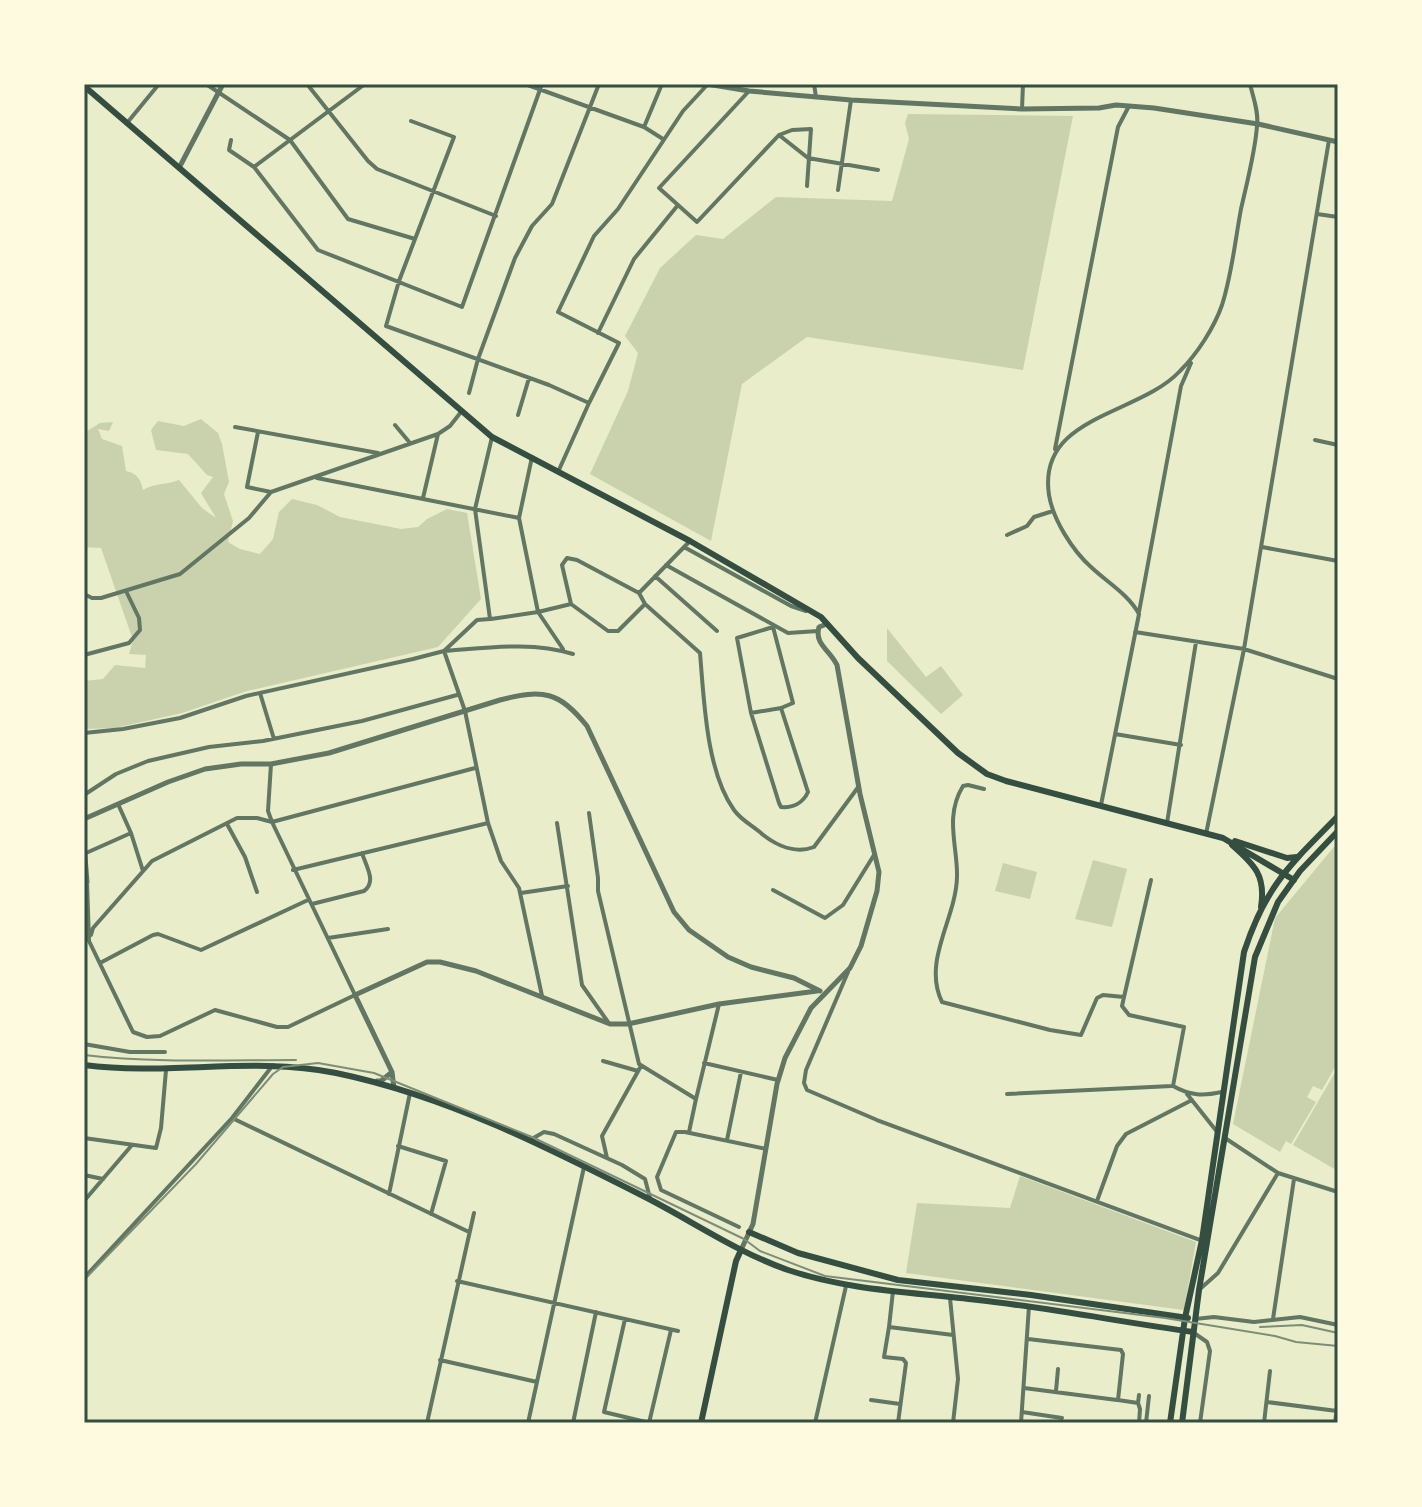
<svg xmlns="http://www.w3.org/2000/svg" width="1422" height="1507" viewBox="0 0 1422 1507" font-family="Quicksand,sans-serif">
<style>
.green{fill:#cad2ad}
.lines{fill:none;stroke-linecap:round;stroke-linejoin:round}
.minor{stroke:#617663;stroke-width:4}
.tertiary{stroke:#617663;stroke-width:5}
.secondary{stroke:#344e41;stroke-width:6}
.primary{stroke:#344e41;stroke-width:6}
.tram{stroke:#7c8e77;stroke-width:2}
.neatline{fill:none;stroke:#344e41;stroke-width:3}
</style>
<rect width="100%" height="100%" fill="#e9edc9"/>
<path class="green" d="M 908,114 L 1073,116 L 1023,370 L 807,337 L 742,384 L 711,541 L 590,474 L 628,391 L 638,353 L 625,336 L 660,268 L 696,235 L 723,239 L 776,197 L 892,201 L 909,139 L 905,123 Z
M 201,419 L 218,433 L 222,444 L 229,482 L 224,494 L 233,521 L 228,542 L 240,549 L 260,554 L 273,539 L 279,512 L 292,499 L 317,505 L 340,517 L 401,529 L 418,527 L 427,519 L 447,509 L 467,513 L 481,599 L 438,647 L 247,691 L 182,713 L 115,728 L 84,729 L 84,681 L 103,679 L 115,665 L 145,668 L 146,655 L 129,654 L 133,640 L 101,548 L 84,547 L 84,433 L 100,423 L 113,422 L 109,431 L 98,429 L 102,439 L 122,446 L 126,471 C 137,473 141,480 143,490 C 154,483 167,485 179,480 L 202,508 L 216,518 L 201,493 L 213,477 L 207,475 L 188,454 L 156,450 L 151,430 L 158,421 L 184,426 Z
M 887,628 L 926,677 L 941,666 L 963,695 L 941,714 L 887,661 Z
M 1338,842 L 1338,1062 L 1322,1090 L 1313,1086 L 1307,1097 L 1316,1102 L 1291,1144 L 1286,1141 L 1280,1152 L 1233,1124 L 1275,918 Z
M 1093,860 L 1127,869 L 1112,927 L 1075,919 Z
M 1003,863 L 1037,872 L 1030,899 L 995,891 Z
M 1338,1067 L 1338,1171 L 1293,1145 Z
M 1020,1176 L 1196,1242 L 1184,1310 L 906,1273 L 917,1203 L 1010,1208 Z"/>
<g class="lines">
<path class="minor" d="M 206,84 L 290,140 L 348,219 L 415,239
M 307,84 L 368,161 L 377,169 L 496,216
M 525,84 L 644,127 L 663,139
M 814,84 L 816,97
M 749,91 L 659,188 L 697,222 L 779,135 L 792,130 L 811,129 L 807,186
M 1022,109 L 1023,84
M 411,121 L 454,137 L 399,281 L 386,326 L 549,385 L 589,403
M 127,123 L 159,84
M 644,127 L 662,84
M 779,135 L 808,158 L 878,170
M 231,140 L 229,150 L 254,167 L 318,250 L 462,307 L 542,84
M 254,167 L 365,84
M 838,190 L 851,100
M 1317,214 L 1338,217
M 598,333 L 634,259 L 678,205
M 469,393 L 478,359 L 515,258 L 532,226 L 552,204 L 599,84
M 518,415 L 529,378
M 395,425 L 410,443
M 235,427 L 378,453
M 258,432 L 247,487 L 271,492 L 438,434 L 450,426 L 461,412
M 1315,440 L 1338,445
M 1055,449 L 1118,127 L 1129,106
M 558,472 L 589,403 L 619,343 L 558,312 L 594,236 L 618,209 L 683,111 L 708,84
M 317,478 L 519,518
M 423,498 L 438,434
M 1007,535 L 1027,526 L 1034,517 L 1053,511
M 684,547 L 791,606 L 806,611
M 1262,547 L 1338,561
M 666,565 L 788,633 L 818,631
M 655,576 L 717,631
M 639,593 L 690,541
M 84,594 L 92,598 L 101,598 L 180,574 L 249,518 L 271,492
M 645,604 L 618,631 L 608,631 L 571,604 L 562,565 L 567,558 L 577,560 L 639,593 L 645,604 L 700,653 C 704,699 706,771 734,810 C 741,820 753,826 762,834 C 777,846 796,854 814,847 L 859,786
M 1139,612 L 1181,386 L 1191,363
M 491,619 L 538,612 L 519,518 L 532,457
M 1135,632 L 1244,649 L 1338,679
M 563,649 L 538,612 L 571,604
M 84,655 L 129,643 L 140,630 L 139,618 L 126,591
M 260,693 L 274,739
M 751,713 L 781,708 L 793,703 L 773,627 L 737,638 L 751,713 L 779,803 L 781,807 C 793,808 803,803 808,792 L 781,708
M 84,733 L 123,729 L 180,718 L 246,696 L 413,659 L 444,651 L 477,620 L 490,619 L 475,509 L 492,437
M 1115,734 L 1181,745
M 984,789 L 968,785 L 963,786 C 944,817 958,847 957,877 C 956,919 922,961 942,1002 L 1050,1030 L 1081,1035 L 1097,998 L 1103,995 L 1124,997 L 1122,1006 L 1129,1015 L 1184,1027 L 1173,1086 C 1191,1096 1203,1096 1222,1092
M 84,795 L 116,774 L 148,761 L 209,747 L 263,741 L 362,721 L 457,695
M 118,804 L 131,833 L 143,871
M 1101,805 L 1139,614 C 1128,594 1108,583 1091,567 C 1073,551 1053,520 1049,495 C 1037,415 1138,416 1180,371 C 1197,354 1214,328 1222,305 C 1232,274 1235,241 1241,209 C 1247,182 1255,153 1257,126 C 1259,112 1253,97 1250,84
M 589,813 L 598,878 L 598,891 L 639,1064 L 696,1099 L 719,1004
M 557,823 L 582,985 L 608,1022
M 1167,823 L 1196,642
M 227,824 L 245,857 L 257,892
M 1206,834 L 1244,649 L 1329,140
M 86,853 L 131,833
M 293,870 L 488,823
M 87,882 L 89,941 L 133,1032 L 147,1037 L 160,1036 L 215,1010 L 277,1027 L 288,1027 L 355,995 L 272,822 L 268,811 L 271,764
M 773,890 L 825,918 L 843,905 L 874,855
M 521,893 L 568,886
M 312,904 L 364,891 C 377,882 366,866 362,853
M 91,935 L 93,928 L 152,861 L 237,818 L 257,818 L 272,822 L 475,768
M 328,938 L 388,929
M 100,963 L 153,935 L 158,934 L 201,950 L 308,900
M 848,972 L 806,1070 L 804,1083 L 807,1090 L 877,1120 L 1203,1241
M 542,996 L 519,888 L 501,861 L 488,823 L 465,711 L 444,651 C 487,648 531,641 573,654
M 1124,997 L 1151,880
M 84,1044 L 130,1052 L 165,1052
M 603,1061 L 638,1071
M 704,1063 L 778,1080
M 1007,1094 L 1172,1086
M 1187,1094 L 1218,1133
M 232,1118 L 469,1232
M 689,1132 L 696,1099
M 84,1138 L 156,1148 L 161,1128 L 166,1070
M 1225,1138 L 1278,1173 L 1338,1192
M 530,1140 L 544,1132 L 554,1134 L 622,1165 L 645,1179 L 650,1198
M 727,1140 L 741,1072
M 398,1146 L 446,1161 L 431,1214
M 607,1158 L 602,1136 L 641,1066
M 84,1175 L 103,1179
M 389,1194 L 410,1093
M 84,1201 L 132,1145
M 1097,1201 L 1117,1146 L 1126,1134 L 1192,1100
M 739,1227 L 661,1190 L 657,1177 L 676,1132 L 685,1132 L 766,1149
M 84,1278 L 232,1118 L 273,1065
M 457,1281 L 678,1331
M 1200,1289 L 1218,1273 L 1278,1173
M 950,1298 L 958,1379 L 953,1423
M 625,1319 L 604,1412 L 650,1423
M 1195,1319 L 1214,1317 L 1254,1322 L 1300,1317 L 1338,1325
M 1273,1319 L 1294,1179
M 889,1327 L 893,1291
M 1194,1333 L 1207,1342 L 1210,1351 L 1200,1423
M 1028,1339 L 1121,1350 L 1123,1354 L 1118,1400 L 1138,1403 L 1139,1395
M 440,1360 L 537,1382
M 1024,1388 L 1117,1400
M 1056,1391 L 1058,1369
M 871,1400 L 900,1404
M 1267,1402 L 1337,1411
M 1138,1403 L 1140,1409 L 1139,1423
M 1022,1412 L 1062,1418
M 427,1423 L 474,1213
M 528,1423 L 584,1167
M 573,1423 L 596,1312
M 649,1423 L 671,1330
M 815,1423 L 846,1286
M 898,1423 L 906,1363 L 903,1359 L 884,1357 L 889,1327 L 953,1335
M 1021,1423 L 1029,1306
M 1146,1423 L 1149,1396
M 1264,1423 L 1270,1371
M 1335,1423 L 1338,1399"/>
<path class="tertiary" d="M 707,84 L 749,91 L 851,100 L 1022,109 L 1099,108 L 1116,105 L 1154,108 L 1258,124 L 1338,142
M 179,168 L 223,84
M 84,819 L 168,782 L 205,769 L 241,764 L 271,764 L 329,753 L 500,700 C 543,689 559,691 587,726 L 674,912 L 689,930 L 728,957 L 751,967 L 794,978 L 820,991
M 84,844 L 87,882 L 84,884
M 377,1081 L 381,1081 L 392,1072
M 394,1088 L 392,1072 L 355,995 L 427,962 L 440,962 L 476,971 L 610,1024 L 628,1024 L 719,1004 L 817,991
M 741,1250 L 753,1224 L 777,1084 L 785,1058 L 811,1008 L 850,968 L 861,946 L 877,891 L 879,872 L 860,794 L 837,665 C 830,650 814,644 819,627 L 827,624"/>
<path class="secondary" d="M 84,86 L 492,437 L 690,541 L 821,617 L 858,658 L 958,753 L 987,774 L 1006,781 L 1223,838 L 1294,880
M 1235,841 L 1287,858 L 1297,857
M 1232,845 C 1255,865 1266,876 1261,907
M 701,1423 L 736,1261 L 741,1250"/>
<path class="primary" d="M 84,1065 C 168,1076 253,1056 336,1073 C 447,1096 549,1148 649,1199 C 695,1223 739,1253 788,1270 C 850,1291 915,1292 978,1300 C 1050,1308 1121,1322 1193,1332
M 749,1232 L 798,1253 L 898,1280 L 1031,1295 L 1188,1318
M 1170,1423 L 1185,1318 L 1202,1240 L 1244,952 C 1266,885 1290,865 1338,816
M 1182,1423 L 1199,1290 L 1255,957 L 1278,902 L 1300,871 L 1338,831"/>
<path class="tram" d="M 84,1055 C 154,1063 225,1060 296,1060
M 84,1280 L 196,1164 L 273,1074 L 283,1067 L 318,1063 L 374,1073 L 532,1137 L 744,1239 L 760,1251 L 825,1276 L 1165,1318 L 1275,1336 L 1296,1342 L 1338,1346
M 1260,1327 L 1302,1325 L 1338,1333"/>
</g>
<rect width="1422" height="1507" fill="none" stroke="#fefae0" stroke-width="172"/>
<rect x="86" y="86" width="1250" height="1335" class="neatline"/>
</svg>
